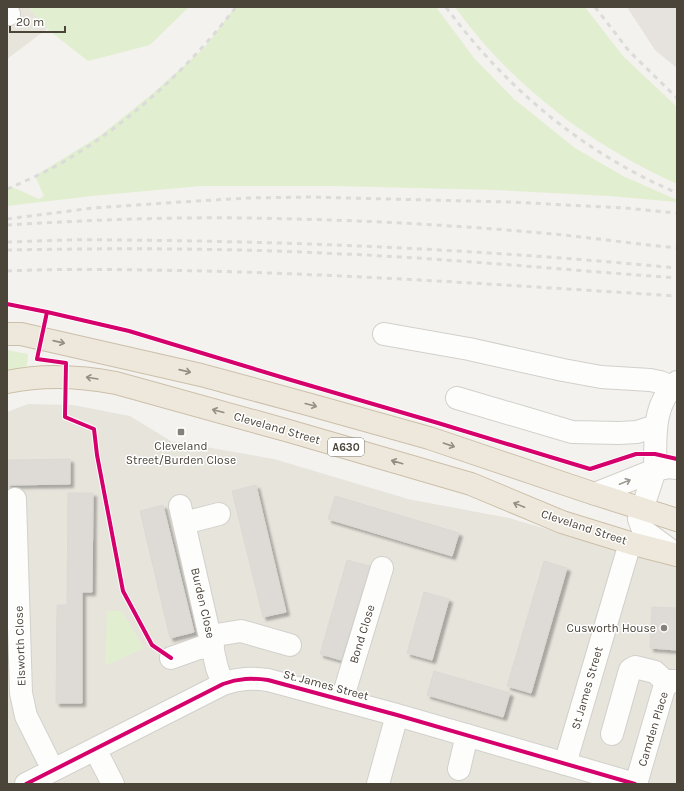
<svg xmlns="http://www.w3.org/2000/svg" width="684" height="791" viewBox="0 0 684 791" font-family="Karla,sans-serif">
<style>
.residential{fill:#e7e4dc}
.industrial{fill:#e6e2de}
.green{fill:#e1eecf}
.building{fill:#dedbd6;stroke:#dcd9d4;filter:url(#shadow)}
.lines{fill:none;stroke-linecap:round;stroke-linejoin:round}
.minor-casing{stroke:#d2d0cb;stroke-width:24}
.highway-casing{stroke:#ccbfa9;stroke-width:24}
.minor{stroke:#fdfdfc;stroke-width:22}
.highway{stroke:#ede8db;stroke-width:22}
.rail{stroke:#dbdbda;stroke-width:3;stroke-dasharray:5 5;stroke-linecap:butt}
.cycleway-casing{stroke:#fff;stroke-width:6}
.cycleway{stroke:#d6006c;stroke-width:4}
.oneway{stroke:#948e82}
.oneway2{stroke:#9b9791}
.poi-dot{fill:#868178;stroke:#fff;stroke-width:1.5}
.labels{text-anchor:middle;stroke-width:3;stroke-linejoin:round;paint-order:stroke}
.shield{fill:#fff;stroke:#817c74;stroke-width:1}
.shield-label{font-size:11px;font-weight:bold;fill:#4b4439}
.street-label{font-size:12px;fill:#4b4439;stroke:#fff}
.poi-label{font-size:12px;fill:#4b4439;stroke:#fff}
</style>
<defs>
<filter id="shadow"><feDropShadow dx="3.5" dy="3.5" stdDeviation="1" flood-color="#0004"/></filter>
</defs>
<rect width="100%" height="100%" fill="#f4f2ee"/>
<path class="residential" d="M 7,7 L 28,7 L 47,29 L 7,59 Z
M 28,404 L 73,405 L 130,416 L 171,441 L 274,459 L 408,499 L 509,518 L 677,567 L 677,784 L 7,784 L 7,412 Z"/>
<path class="industrial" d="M 627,7 L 677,7 L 677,68 L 655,50 Z"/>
<path class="green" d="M 28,7 L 189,7 L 150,45 L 88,61 L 47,29 Z
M 235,7 L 436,7 L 474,58 L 514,99 L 575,148 L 623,176 L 677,200 L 677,202 L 609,196 L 496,190 L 335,186 L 201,186 L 92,196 L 7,206 L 7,189 L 12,187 L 39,199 L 44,196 L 35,176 L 101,135 L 152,94 L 204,48 Z
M 455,7 L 585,7 L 623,56 L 677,107 L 677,184 C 590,145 510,84 455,7 Z
M 7,350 L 28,354 L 27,366 L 7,371 Z
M 107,611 L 122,611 L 144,648 L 105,666 Z"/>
<path class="building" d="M 70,459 L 70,484 L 7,485 L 7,460 Z
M 256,485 L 286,612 L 263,617 L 232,491 Z
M 68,493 L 93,493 L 92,592 L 82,592 L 82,703 L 56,703 L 57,605 L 67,605 Z
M 335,496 L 459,533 L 452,556 L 328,519 Z
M 163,505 L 194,632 L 170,638 L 140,511 Z
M 347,560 L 370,566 L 341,660 L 320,654 Z
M 544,561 L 567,568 L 531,693 L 507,686 Z
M 424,592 L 449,599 L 432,660 L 407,653 Z
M 652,607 L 677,608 L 677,650 L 650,648 Z
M 434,671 L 510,693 L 503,717 L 427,695 Z"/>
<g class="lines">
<g class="minor-casing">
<path id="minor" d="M 7,11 L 9,14
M 384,334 L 469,349 L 563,370 L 601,377 L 650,380 L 660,382 L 672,387
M 457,398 L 572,432 L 619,433 L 637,432 L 656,426
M 595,494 L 655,470 C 656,438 651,406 677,382
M 15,499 L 21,693 L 26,716 L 53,770
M 180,506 L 217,668 L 223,684
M 184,523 L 219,514
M 677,555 L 643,530 L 639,519 L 655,470 L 669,467 L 677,468
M 210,636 L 241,631 L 290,645
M 171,658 L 199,648 L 213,647
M 342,700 L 382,568
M 612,734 L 630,670 L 635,667 L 655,672 L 668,684
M 95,749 L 113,784
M 565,764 L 630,543
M 459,769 L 467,735
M 26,784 L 223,684 C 239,678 252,678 268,680 L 397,715 L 635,784
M 378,784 L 397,715
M 636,784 L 664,688 L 670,681 L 677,681"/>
</g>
<g class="highway-casing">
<path id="highway" d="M 7,334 L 21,334 L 201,375 L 311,405 L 429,438 L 583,490 L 677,520
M 7,382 C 44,374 80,376 116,383 L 289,431 L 471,484 L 562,522 L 630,543 L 677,555"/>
</g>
<use href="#minor" class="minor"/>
<use href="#highway" class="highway"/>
<path class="rail" d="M 446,7 C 506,89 584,153 677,193
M 595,7 L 629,51 L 677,98
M 7,189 C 28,180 50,170 70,158 C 134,119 190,66 236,7
M 7,219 L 93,208 L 181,202 L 248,198 L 310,197 L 510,202 L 625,208 L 677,213
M 7,225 C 102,219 198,216 294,219 C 380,221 467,226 553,234 C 594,238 636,244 677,248
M 7,242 C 42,241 77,239 111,240 C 300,241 489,250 677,268
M 7,250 C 119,248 232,248 344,254 C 455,259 566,270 677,278
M 7,271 C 73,268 140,270 206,271 C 363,275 520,286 677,296"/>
<g class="cycleway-casing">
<path id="cycleway" d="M 7,304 L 47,312 L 129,331 L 291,380 L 438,423 L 590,469 L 636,454 L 655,454 L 677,459
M 47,312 L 37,359 L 66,363 L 65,417 L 94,429 L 97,455 L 123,591 L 152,645 L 171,658
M 26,784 L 223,684 C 239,678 252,678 268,680 L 397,715 L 635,784"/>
</g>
<use href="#cycleway" class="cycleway"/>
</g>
<defs><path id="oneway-shaft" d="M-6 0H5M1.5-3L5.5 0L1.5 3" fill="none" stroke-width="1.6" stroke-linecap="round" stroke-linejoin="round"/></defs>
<g class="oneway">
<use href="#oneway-shaft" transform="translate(59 342) rotate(13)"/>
<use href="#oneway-shaft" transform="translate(185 371) rotate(13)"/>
<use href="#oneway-shaft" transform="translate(92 378) rotate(-171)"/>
<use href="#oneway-shaft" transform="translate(311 405) rotate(15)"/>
<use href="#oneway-shaft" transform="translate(218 411) rotate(-165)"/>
<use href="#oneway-shaft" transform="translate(449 445) rotate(19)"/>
<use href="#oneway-shaft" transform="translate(397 462) rotate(-164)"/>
<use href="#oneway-shaft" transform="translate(519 505) rotate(-158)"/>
</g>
<use class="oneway2" href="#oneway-shaft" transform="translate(625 482) rotate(-22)"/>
<g class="poi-dot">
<rect x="177" y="428" width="8" height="8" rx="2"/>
<circle cx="664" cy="628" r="4"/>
</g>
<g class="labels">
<rect class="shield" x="328" y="438" width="36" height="18" rx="3"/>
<g class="shield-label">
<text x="346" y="451">A630</text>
</g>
<g class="street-label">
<text transform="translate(277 428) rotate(16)" y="4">Cleveland Street</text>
<text transform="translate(584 527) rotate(18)" y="4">Cleveland Street</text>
<text transform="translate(203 603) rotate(77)" y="4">Burden Close</text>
<text transform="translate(362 634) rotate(-73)" y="4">Bond Close</text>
<text transform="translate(20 646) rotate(-92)" y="4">Elsworth Close</text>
<text transform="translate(326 685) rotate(15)" y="4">St. James Street</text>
<text transform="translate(587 688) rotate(-74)" y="4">St James Street</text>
<text transform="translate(653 729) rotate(-73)" y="4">Camden Place</text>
</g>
<g class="poi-label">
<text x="181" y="450">Cleveland<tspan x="181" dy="14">Street/Burden Close</tspan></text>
<text x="656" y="632" text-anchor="end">Cusworth House</text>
</g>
</g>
<rect width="684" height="791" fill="none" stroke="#4b4439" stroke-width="16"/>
<path d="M10 26v6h55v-6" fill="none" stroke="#4b4439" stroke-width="2"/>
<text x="16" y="26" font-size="12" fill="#4b4439" stroke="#ffffff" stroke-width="3" paint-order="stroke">20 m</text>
</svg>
